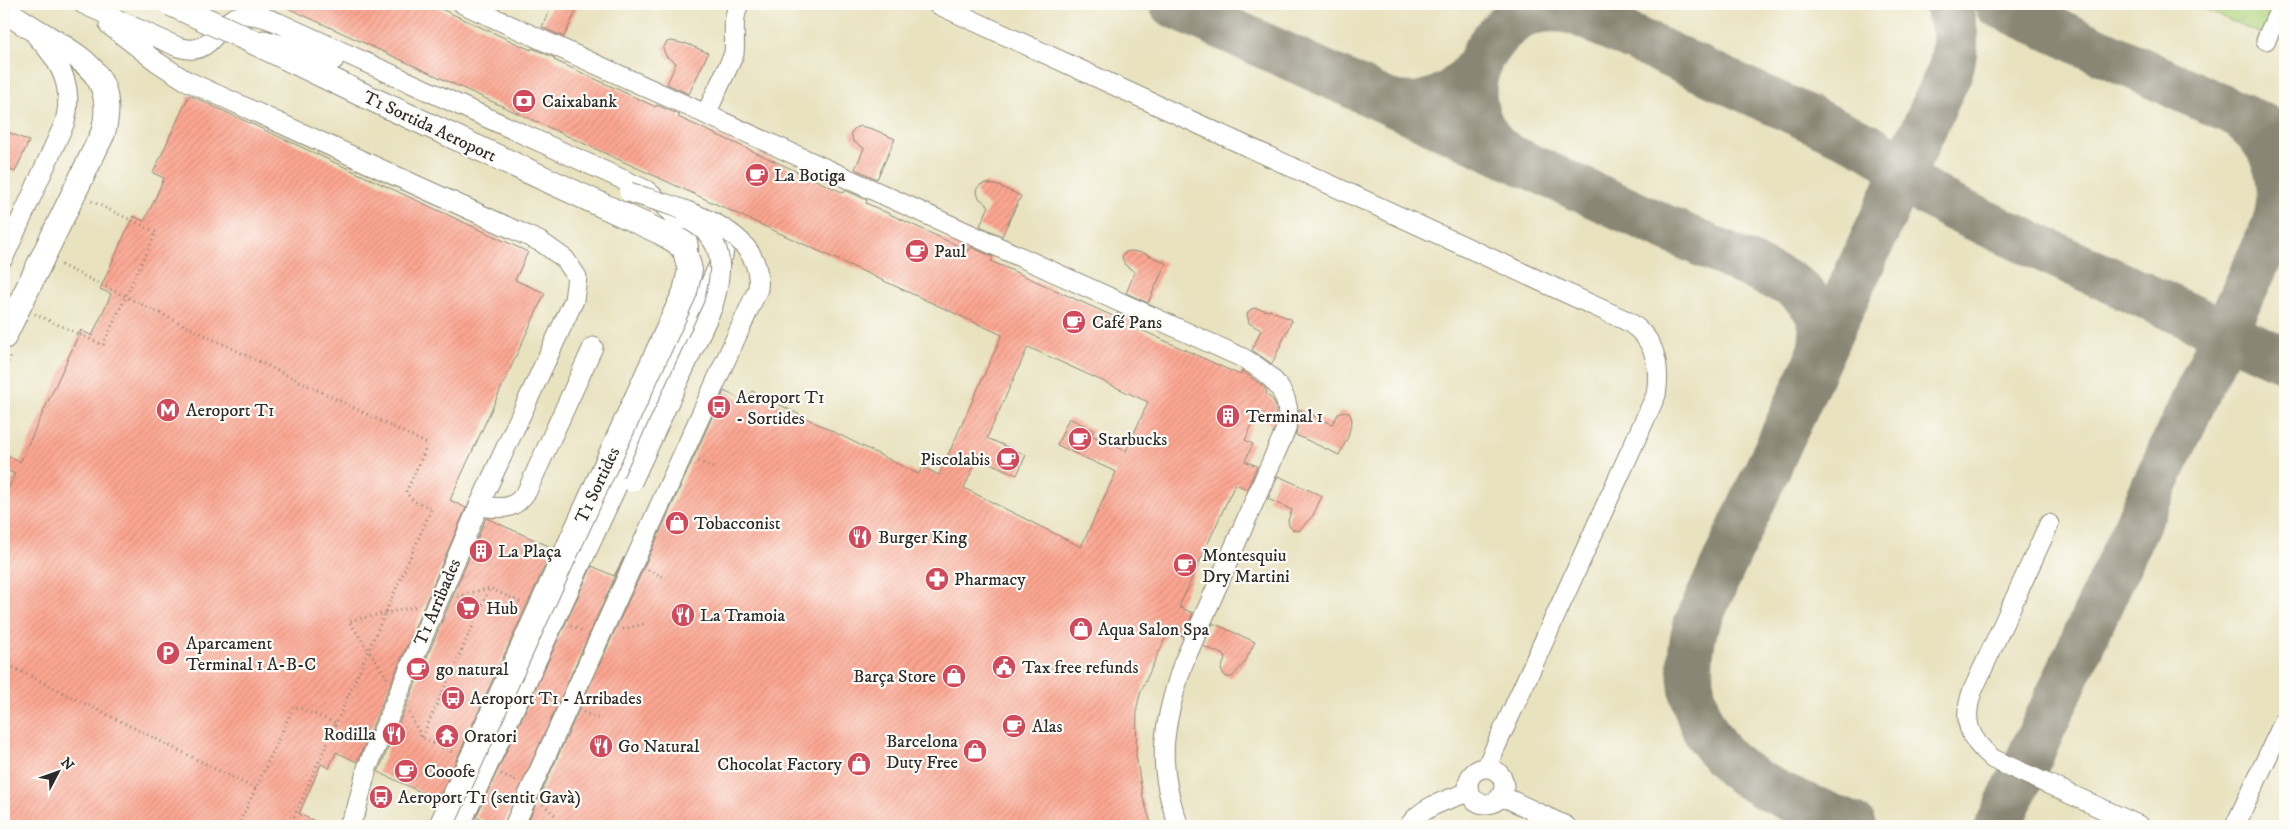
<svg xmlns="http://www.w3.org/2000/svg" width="2289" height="830" viewBox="0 0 2289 830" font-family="'IM FELL DW Pica',serif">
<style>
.grass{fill:url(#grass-tufts);stroke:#6e8054}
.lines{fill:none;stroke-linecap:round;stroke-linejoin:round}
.taxiway{stroke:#8a8675;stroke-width:46}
.building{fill:url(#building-hatch);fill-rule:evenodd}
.minor-casing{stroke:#8a8675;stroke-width:21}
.major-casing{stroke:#8a8675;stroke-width:26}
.path{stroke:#8a8675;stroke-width:3;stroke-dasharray:1 4;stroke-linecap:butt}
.minor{stroke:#fff;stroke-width:19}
.major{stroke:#fff;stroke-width:24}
.minor-bridge-casing{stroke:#8a8675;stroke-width:21;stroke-linecap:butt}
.major-bridge-casing{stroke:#8a8675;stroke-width:26;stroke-linecap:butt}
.minor-bridge{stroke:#fff;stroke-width:19}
.major-bridge{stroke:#fff;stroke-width:24}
.labels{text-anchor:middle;stroke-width:4.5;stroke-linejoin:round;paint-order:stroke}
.poi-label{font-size:18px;fill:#2b2b2b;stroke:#fdfcf7;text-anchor:start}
.street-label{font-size:18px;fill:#2b2b2b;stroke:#fdfcf7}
</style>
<defs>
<pattern id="grass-tufts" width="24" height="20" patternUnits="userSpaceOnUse" patternTransform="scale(1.25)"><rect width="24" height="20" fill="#b0d57e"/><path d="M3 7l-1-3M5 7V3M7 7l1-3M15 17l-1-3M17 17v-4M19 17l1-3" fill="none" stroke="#98b76d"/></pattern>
<pattern id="building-hatch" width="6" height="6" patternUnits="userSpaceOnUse" patternTransform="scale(1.25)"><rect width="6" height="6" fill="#fca691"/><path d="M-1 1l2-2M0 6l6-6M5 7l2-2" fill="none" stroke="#d88f7d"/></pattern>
</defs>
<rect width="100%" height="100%" fill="#fdfcf7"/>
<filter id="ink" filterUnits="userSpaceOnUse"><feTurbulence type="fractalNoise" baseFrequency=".02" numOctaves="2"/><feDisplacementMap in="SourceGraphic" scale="10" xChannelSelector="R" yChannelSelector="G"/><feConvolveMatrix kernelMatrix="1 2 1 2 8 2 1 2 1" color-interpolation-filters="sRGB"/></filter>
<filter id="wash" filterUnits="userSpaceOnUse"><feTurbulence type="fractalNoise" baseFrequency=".0096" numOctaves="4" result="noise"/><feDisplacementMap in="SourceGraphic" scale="20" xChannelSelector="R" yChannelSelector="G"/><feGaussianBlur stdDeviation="1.12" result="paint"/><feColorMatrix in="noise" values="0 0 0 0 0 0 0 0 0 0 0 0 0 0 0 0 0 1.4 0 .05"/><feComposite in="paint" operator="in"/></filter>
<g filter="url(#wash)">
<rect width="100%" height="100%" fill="#e8e2bf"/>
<path class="grass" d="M 2193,4 L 2275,4 L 2261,34 Z"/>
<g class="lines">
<path class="taxiway" d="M 1172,4 L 1790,284 C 1815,301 1827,321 1820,351
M 1558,4 L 1867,145 L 1885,156 L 1916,187 L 1951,207 L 2285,360
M 1997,4 L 2265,127
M 1484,53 C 1506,18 1536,1 1578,13
M 1389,102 C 1425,112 1460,94 1479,64 C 1466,99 1477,135 1508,156
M 1854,826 C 1821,811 1773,794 1744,774 C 1695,739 1681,680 1696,625 L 1950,71 C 1957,47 1958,27 1946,4
M 1998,826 L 2275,224 C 2287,178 2275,141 2236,114"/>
</g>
<g id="blocks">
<path class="building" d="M 279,4 L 430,4 L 531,50 L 532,48 L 555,58 L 554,60 L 656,107 L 657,105 L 680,115 L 678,117 L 844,193 L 845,190 L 867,200 L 866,203 L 969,251 L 971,247 L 993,257 L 991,261 L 1115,317 L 1117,313 L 1139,323 L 1137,328 L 1240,375 L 1242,371 L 1263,386 L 1267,391 L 1266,394 L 1273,400 L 1276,408 L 1275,426 L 1256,417 L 1245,440 L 1253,444 L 1245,461 L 1257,466 L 1247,489 L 1235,484 L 1179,607 L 1193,613 L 1183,636 L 1169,630 L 1141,691 L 1137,706 L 1136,755 L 1143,798 L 1152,826 L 526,826 L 724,391 L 746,402 L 752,391 L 918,474 L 923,467 L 939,475 L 1002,335 ZM 1028,347 L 1148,402 L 1126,451 L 1091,435 L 1094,430 L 1069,418 L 1057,445 L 1116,472 L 1081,547 L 964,488 L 978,458 L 1017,475 L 1026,455 L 987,438 Z
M 552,4 L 579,4 L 564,37 L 542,27 Z
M 672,41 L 685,44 L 685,43 L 708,53 L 689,94 L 667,84 L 676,63 L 666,56 L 663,48 L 667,42 Z
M 189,95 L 528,252 L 515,280 L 545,293 L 450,500 L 466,508 L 357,762 L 336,752 L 329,768 L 321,764 L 299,814 L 326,826 L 4,826 L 4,498 L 15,474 L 4,469 L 4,454 L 20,462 L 81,330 L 92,336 L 111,294 L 100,289 L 133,216 L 144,221 L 155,199 L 164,178 L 153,173 Z
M 860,126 L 873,129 L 895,139 L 877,179 L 855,169 L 864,148 L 853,141 L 851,133 L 855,128 Z
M 8,132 L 29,141 L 15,172 L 4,167 L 4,143 Z
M 986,183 L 999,186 L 1021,196 L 1002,236 L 980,226 L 989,206 L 979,198 L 976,190 L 980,185 Z
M 1131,251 L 1144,253 L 1166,263 L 1148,303 L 1126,293 L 1135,272 L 1125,265 L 1122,257 L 1126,252 Z
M 1256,308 L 1269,311 L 1270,310 L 1292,320 L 1272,364 L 1252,350 L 1261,330 L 1249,323 L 1247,314 L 1251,309 Z
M 1299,409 L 1332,424 L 1339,413 L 1344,411 L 1350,414 L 1352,420 L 1348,437 L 1339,455 L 1296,435 Z
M 1278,476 L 1322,496 L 1313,515 L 1299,531 L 1293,530 L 1289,526 L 1288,520 L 1292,510 L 1268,499 Z
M 486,518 L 553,548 L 438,800 L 378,772 Z
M 624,557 L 503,826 L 496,826 L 476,817 L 592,566 L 614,576 Z
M 1213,623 L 1255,642 L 1245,662 L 1232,677 L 1226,677 L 1221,670 L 1226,656 L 1203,646 Z"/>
</g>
</g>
<g filter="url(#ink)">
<use href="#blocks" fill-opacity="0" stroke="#8a8675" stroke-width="1"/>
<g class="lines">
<g class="minor-casing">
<path id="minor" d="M 83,4 L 178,47 C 216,59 212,20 244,15 C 256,13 268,19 279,23 L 646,190 C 668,209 693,227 688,259
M 463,4 L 1243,358 C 1271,374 1295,394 1286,429 L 1183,664 C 1163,724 1155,765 1179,826
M 937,4 L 1625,320 C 1655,336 1661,365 1656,395 L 1486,768
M 109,25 L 157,62 L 185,80 L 541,242 L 565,259 L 577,277 L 574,300 L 476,512 L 367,768 L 356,811 L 348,826
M 264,40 L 334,60
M 2266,40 L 2282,4
M 706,114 L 734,54 C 736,36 731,21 739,4
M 4,257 L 65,122 C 74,87 61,62 37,37
M 479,506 C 501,508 513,512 527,491 L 593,347
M 2049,524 L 1972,692 C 1962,722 1969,739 1993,759 L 2140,826
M1468 786a18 18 0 1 1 36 0a18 18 0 1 1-36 0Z
M 1502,796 L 1566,826
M 460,826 L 723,256 C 726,241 722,230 709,221
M 1409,826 C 1422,806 1447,800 1469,792
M 2235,826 L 2285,719"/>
</g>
<g class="major-casing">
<path id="major" d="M 4,10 C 20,21 36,31 53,41 C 92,64 116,83 103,133 L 4,337
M 243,37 L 361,94 L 660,232 L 677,242 L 685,251"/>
</g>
<path class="path" d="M 61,265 L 428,444 L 406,492 L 413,501 L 432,508 L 290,826
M 35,314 L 103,345 L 156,232 L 91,201
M 4,371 L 12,354
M 698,461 L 716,469
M 648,570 L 666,578
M 458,596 L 490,588 L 522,603
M 571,626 L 583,631
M 623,629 L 644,624
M 4,663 L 256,789
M 387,678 L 349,621 L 418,606
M 539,694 L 554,700
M 583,712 L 599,719
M 409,713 L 422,738 L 455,753
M 422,737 L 490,588
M 501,774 L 516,781
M 543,804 L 557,817
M 238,826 L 294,706 L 336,723"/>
<use href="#minor" class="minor"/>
<use href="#major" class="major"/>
<g class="minor-bridge-casing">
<path id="minor-bridge" d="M 632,482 L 713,306 C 723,270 727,239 688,220
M 514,826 L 758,289 C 765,225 675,208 629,192"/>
</g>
<g class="major-bridge-casing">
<path id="major-bridge" d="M 171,4 L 243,37
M 441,826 L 685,292 L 690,270 L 685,251"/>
</g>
<use href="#minor-bridge" class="minor-bridge"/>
<use href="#major-bridge" class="major-bridge"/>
</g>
</g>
<defs>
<g id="bank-disc" transform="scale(1.25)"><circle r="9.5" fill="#d1495b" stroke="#fdfcf7"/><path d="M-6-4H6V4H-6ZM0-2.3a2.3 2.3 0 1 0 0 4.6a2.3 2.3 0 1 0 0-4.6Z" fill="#fff"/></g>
<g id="cafe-disc" transform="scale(1.25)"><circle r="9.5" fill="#d1495b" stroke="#fdfcf7"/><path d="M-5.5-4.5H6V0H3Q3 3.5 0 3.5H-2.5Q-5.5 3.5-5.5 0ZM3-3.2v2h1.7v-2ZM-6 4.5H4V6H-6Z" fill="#fff"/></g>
<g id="bus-disc" transform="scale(1.25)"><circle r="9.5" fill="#d1495b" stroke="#fdfcf7"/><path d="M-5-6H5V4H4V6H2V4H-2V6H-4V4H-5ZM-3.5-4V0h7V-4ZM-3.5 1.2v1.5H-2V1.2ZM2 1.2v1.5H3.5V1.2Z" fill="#fff"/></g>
<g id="metro-disc" transform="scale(1.25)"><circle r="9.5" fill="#d1495b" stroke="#fdfcf7"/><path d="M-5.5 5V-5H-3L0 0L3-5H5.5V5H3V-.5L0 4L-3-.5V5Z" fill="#fff"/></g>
<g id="building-disc" transform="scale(1.25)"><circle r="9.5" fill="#d1495b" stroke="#fdfcf7"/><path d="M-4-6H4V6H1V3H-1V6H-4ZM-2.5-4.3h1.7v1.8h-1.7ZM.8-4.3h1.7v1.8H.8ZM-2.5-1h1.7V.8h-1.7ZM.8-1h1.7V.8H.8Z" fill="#fff"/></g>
<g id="shop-disc" transform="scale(1.25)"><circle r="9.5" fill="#d1495b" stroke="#fdfcf7"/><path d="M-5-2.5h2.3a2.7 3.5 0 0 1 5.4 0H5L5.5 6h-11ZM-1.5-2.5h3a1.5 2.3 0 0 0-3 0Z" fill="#fff"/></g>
<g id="restaurant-disc" transform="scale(1.25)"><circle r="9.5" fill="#d1495b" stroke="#fdfcf7"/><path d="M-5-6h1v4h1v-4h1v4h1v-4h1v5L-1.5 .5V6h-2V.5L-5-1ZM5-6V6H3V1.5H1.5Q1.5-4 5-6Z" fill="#fff"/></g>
<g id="pharmacy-disc" transform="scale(1.25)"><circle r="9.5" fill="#d1495b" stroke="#fdfcf7"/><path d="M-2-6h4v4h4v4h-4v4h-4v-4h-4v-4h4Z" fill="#fff"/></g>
<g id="supermarket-disc" transform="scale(1.25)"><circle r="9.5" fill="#d1495b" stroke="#fdfcf7"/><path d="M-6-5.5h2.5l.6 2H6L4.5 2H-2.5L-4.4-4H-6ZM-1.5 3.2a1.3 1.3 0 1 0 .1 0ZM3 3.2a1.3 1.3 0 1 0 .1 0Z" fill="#fff"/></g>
<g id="parking-disc" transform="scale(1.25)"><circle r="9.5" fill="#d1495b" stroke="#fdfcf7"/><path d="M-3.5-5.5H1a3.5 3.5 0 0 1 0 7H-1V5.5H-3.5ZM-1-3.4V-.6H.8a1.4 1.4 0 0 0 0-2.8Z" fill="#fff"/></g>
<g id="civic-disc" transform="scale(1.25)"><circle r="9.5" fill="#d1495b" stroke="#fdfcf7"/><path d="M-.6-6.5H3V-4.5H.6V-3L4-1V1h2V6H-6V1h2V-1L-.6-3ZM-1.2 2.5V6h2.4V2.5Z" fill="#fff"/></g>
<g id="temple-disc" transform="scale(1.25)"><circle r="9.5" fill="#d1495b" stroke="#fdfcf7"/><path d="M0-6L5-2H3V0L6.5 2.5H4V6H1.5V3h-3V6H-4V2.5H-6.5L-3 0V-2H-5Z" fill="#fff"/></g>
</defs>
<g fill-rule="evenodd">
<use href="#bank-disc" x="524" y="101"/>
<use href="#cafe-disc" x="757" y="175"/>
<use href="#cafe-disc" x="917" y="251"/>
<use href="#cafe-disc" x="1074" y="322"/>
<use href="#bus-disc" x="719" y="407"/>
<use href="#metro-disc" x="168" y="410"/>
<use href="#building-disc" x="1228" y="416"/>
<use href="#cafe-disc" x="1080" y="439"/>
<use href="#cafe-disc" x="1008" y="459"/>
<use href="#shop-disc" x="677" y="523"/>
<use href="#restaurant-disc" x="860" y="537"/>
<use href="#building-disc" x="481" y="551"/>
<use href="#cafe-disc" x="1185" y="565"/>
<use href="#pharmacy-disc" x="937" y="579"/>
<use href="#supermarket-disc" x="468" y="608"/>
<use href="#restaurant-disc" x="683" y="615"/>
<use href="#shop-disc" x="1081" y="629"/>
<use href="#parking-disc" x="168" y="653"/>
<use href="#civic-disc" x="1004" y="667"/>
<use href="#cafe-disc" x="418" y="669"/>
<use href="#shop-disc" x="954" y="676"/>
<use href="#bus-disc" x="453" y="698"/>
<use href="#cafe-disc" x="1014" y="726"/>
<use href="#restaurant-disc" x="394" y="734"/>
<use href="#temple-disc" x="447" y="736"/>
<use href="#restaurant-disc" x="601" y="746"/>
<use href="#shop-disc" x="975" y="751"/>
<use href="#shop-disc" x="859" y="764"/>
<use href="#cafe-disc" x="406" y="771"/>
<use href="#bus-disc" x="381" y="797"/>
</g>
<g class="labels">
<g class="poi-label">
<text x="542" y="107">Caixabank</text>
<text x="774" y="181">La Botiga</text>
<text x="934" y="257">Paul</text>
<text x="1092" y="328">Café Pans</text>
<text x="736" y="403">Aeroport T1<tspan x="736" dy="21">- Sortides</tspan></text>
<text x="186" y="416">Aeroport T1</text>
<text x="1246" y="422">Terminal 1</text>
<text x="1098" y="445">Starbucks</text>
<text x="990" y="465" text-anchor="end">Piscolabis</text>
<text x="694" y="529">Tobacconist</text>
<text x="878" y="543">Burger King</text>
<text x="498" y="557">La Plaça</text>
<text x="1202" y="561">Montesquiu<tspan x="1202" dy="21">Dry Martini</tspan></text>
<text x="954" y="585">Pharmacy</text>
<text x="486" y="614">Hub</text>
<text x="700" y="621">La Tramoia</text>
<text x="1098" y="635">Aqua Salon Spa</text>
<text x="186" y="649">Aparcament<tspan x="186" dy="21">Terminal 1 A-B-C</tspan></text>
<text x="1022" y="673">Tax free refunds</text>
<text x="436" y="675">go natural</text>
<text x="936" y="682" text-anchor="end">Barça Store</text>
<text x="470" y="704">Aeroport T1 - Arribades</text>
<text x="1032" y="732">Alas</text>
<text x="376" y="740" text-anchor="end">Rodilla</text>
<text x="464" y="742">Oratori</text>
<text x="958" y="747" text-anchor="end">Barcelona<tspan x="958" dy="21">Duty Free</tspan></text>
<text x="618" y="752">Go Natural</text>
<text x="842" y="770" text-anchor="end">Chocolat Factory</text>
<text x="424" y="777">Cooofe</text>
<text x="398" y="803">Aeroport T1 (sentit Gavà)</text>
</g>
<g class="street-label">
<text transform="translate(430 126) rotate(25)" y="6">T1 Sortida Aeroport</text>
<text transform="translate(597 485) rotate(-65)" y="6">T1 Sortides</text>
<text transform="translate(437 602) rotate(-67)" y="6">T1 Arribades</text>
</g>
</g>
<rect width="2289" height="830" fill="none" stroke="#fdfcf7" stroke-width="20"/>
<g transform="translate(58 772) rotate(49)" stroke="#fdfcf7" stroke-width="4" paint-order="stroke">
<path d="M0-4L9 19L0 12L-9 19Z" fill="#2b2b2b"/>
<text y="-8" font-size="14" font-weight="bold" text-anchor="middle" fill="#2b2b2b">N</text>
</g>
</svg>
